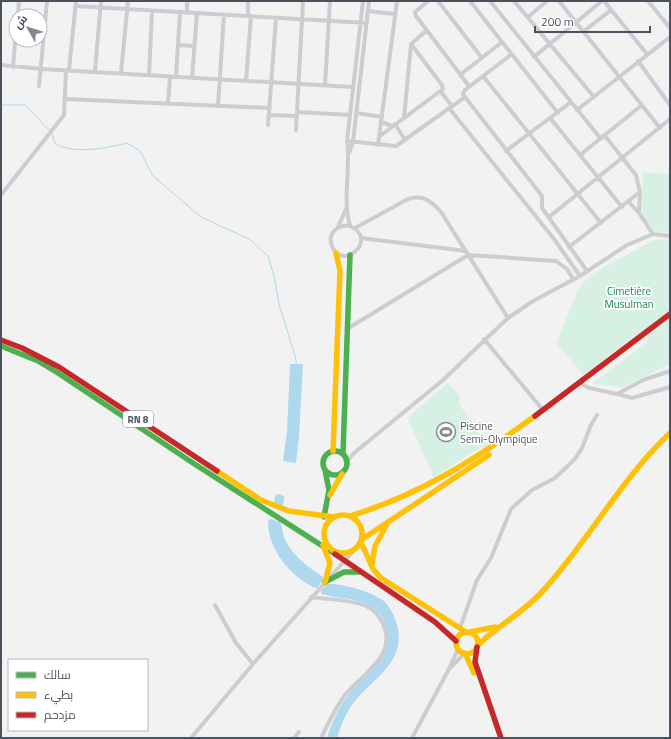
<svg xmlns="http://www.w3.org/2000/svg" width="671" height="739" viewBox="0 0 671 739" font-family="'Titillium Web',Cairo,sans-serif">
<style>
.green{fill:#d7f0e4}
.water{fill:#add8ed}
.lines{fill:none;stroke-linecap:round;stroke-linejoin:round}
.stream{stroke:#add8ed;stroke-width:1}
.street{stroke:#cccdd0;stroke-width:4}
.fast{stroke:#4caf50;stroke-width:5.5}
.slow{stroke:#ffc107;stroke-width:5.5}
.jam{stroke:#c62828;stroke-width:5.5}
.labels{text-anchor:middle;stroke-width:3.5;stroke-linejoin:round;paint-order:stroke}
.shield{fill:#fff;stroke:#80868f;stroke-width:1}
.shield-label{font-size:10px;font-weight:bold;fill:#49525f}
.park-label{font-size:11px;fill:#198059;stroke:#fff}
.poi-label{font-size:11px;fill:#49525f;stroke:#fff;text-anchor:start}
</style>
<rect width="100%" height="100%" fill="#f2f2f2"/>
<path class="green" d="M 643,172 L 670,174 L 670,233 L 655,231 L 642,216 Z
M 670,239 L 670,313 L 642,334 L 635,335 L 584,375 L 556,343 L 578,290 L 582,284 L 597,271 L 654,240 Z
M 670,320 L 670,364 L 623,387 L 592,384 L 646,343 L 648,336 Z
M 448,383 L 460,396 L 459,404 L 488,445 L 481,447 L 434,477 L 407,418 Z"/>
<path class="water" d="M 290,364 L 303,364 L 299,436 L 296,463 L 283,461 L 287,432 Z
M 278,494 L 284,496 L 283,506 L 274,503 L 275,496 Z
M 270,519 L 280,522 C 283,527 282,534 285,540 C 294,557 307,566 323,577 L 323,580 L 317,588 C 311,587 308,584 303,581 C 284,567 268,546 268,521 Z
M 327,584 C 342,583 374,592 385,602 C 392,610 396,619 398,629 C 404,664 372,679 354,702 C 346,713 341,725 337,738 L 327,738 C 332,722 338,708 349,694 C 367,671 397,658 385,623 C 382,615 374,607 366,604 C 353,598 336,598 321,594 L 321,591 Z"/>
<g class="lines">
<path class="stream" d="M 1,105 L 25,105 L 50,131
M 52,133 L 55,143 C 71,155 108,148 127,143 L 140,151 L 153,176 L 201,217 L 249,239 L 268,256 L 274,276 L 279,304 L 296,359 L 296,365"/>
<path class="street" d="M 428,1 L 415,12 L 416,16 L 469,86
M 438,1 L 482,58
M 470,1 L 558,113
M 490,1 L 601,139
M 514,1 L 594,97
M 559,1 L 660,128
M 604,1 L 647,54
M 648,1 L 670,28
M 75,6 L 367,23
M 368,11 L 395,14
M 187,13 L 187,1
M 18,16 L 19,1
M 248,16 L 248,1
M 528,17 L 547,1
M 584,31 L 611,10
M 178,45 L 194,46
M 534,57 L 602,1
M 638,61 L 670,105
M 1,65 L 42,69 L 353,87
M 13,67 L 16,32
M 69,70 L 76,1
M 95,71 L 101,1
M 121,73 L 128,1
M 149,75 L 152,11
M 460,75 L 502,42
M 176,76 L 180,13
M 483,76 L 601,223
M 192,78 L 197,13
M 246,81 L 251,16
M 325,85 L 330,1
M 39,86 L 47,1
M 441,92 L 452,106
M 465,97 L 463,94 L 465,90 L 512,54
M 66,99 L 270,108
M 168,104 L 170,76
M 218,106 L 224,15
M 449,108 L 554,239 L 580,276
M 577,110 L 670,37
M 297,112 L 350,115
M 357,113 L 382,117
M 269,115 L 296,116
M 404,118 L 411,44 L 426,31
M 551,119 L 622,207
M 381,122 L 392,126
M 395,124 L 405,140
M 268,125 L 276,18
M 296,130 L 303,1
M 380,136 L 443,89 L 442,85 L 411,44
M 605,136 L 636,175 L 640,192 L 639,213
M 347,141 L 396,146 L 465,97 L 542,196 L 542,208 L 587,271
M 378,145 L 397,1
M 506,151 L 571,102
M 349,153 L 353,142 L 369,1
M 580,155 L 642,105
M 1,195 L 64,115 L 66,70
M 629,202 L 639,213 L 653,234
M 549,217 L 670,119
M 350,226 C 338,224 327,233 332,246 C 341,272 380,240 350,226 C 342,198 351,169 347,141 L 363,1
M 338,227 L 346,209
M 355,228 L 408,199 C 423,194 431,201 441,212 L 508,318
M 361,238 L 466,251
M 569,247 L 640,192
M 347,329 L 468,255 L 556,261 L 567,269 L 573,279
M 484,339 L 543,410
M 582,384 L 589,388 L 617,394 L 643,380 L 670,371
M 617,394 L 632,398 L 670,387
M 348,460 L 354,453 L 443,380 L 508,318 L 533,301 L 580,276 L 627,245 L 653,234 L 670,236
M 311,597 C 329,600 350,599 366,606 C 375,610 380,616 384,626 C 396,657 362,674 345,695 C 335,708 328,724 321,738
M 215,605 L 236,643 L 253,664
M 460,628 L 477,580 L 491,558 L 511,509 L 532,490 L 555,478 L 575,459 L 582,448 L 591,425 L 597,415
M 451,667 L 465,653
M 191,738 L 253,664 L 356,548
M 294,738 L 299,732
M 412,738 L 449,669 L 458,649"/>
<path class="fast" d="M 1,346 L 38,361 L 58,373 L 193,463 L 335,554
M323 463a12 12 0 1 1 24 0a12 12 0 1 1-24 0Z
M 343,453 L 350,255
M 324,517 L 329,490 L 325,470
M 325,582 L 344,572 L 360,572"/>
<path class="slow" d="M 333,451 L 340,271 L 336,253
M 217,471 L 261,500 L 289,511 L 334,517
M 330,495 L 342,474
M324 534a19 19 0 1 1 38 0a19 19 0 1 1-38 0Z
M 350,516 C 420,495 476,459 535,416
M 361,540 L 489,455
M 361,542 L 373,569 L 381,578 L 466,632
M 323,545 L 330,563 L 325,582
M 372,564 L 375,546 L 386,526
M 470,632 L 495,627
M456 643a11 11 0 1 1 22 0a11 11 0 1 1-22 0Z
M 477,646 C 496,627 521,614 540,594 C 587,544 619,481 670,433
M 465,653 L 474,673"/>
<path class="jam" d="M 1,340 L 22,348 L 59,367 L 217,471
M 535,416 L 670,314
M 335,554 L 435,622 L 456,641
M 477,647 L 475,662 L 501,738"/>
</g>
<defs>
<g id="stadium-ring" transform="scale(1)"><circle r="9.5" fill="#fff" stroke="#848a92" stroke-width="1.5"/><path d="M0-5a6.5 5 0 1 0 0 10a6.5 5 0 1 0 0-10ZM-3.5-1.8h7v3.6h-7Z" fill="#848a92"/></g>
</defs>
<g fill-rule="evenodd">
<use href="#stadium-ring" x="446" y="432"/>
</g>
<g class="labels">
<rect class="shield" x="123" y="411" width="30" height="16" rx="3"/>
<g class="shield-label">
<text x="138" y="423">RN 8</text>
</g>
<g class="park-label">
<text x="629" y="295">Cimetière<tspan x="629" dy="13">Musulman</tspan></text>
</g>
<g class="poi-label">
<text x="460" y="430">Piscine<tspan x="460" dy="13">Semi-Olympique</tspan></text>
</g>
</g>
<rect width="671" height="739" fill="none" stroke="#49525f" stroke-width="4"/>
<rect x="8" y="659" width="140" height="72" fill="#ffffff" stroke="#b6babf"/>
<rect x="16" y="672" width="20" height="6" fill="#4caf50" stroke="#b6babf"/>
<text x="44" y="679" font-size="12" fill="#49525f">سالك</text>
<rect x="16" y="692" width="20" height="6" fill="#ffc107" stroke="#b6babf"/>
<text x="44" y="699" font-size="12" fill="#49525f">بطيء</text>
<rect x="16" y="712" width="20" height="6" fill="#c62828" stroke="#b6babf"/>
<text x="44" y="719" font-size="12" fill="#49525f">مزدحم</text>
<g transform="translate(28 28) rotate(309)"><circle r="19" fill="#ffffff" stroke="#b6babf"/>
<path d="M0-3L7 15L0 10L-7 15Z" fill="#848a92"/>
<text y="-6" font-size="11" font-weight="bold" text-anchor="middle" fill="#49525f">ش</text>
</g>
<path d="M535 26v6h115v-6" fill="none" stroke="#49525f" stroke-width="2"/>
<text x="541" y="26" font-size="12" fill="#49525f" stroke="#ffffff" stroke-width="3" paint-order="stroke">200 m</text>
</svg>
